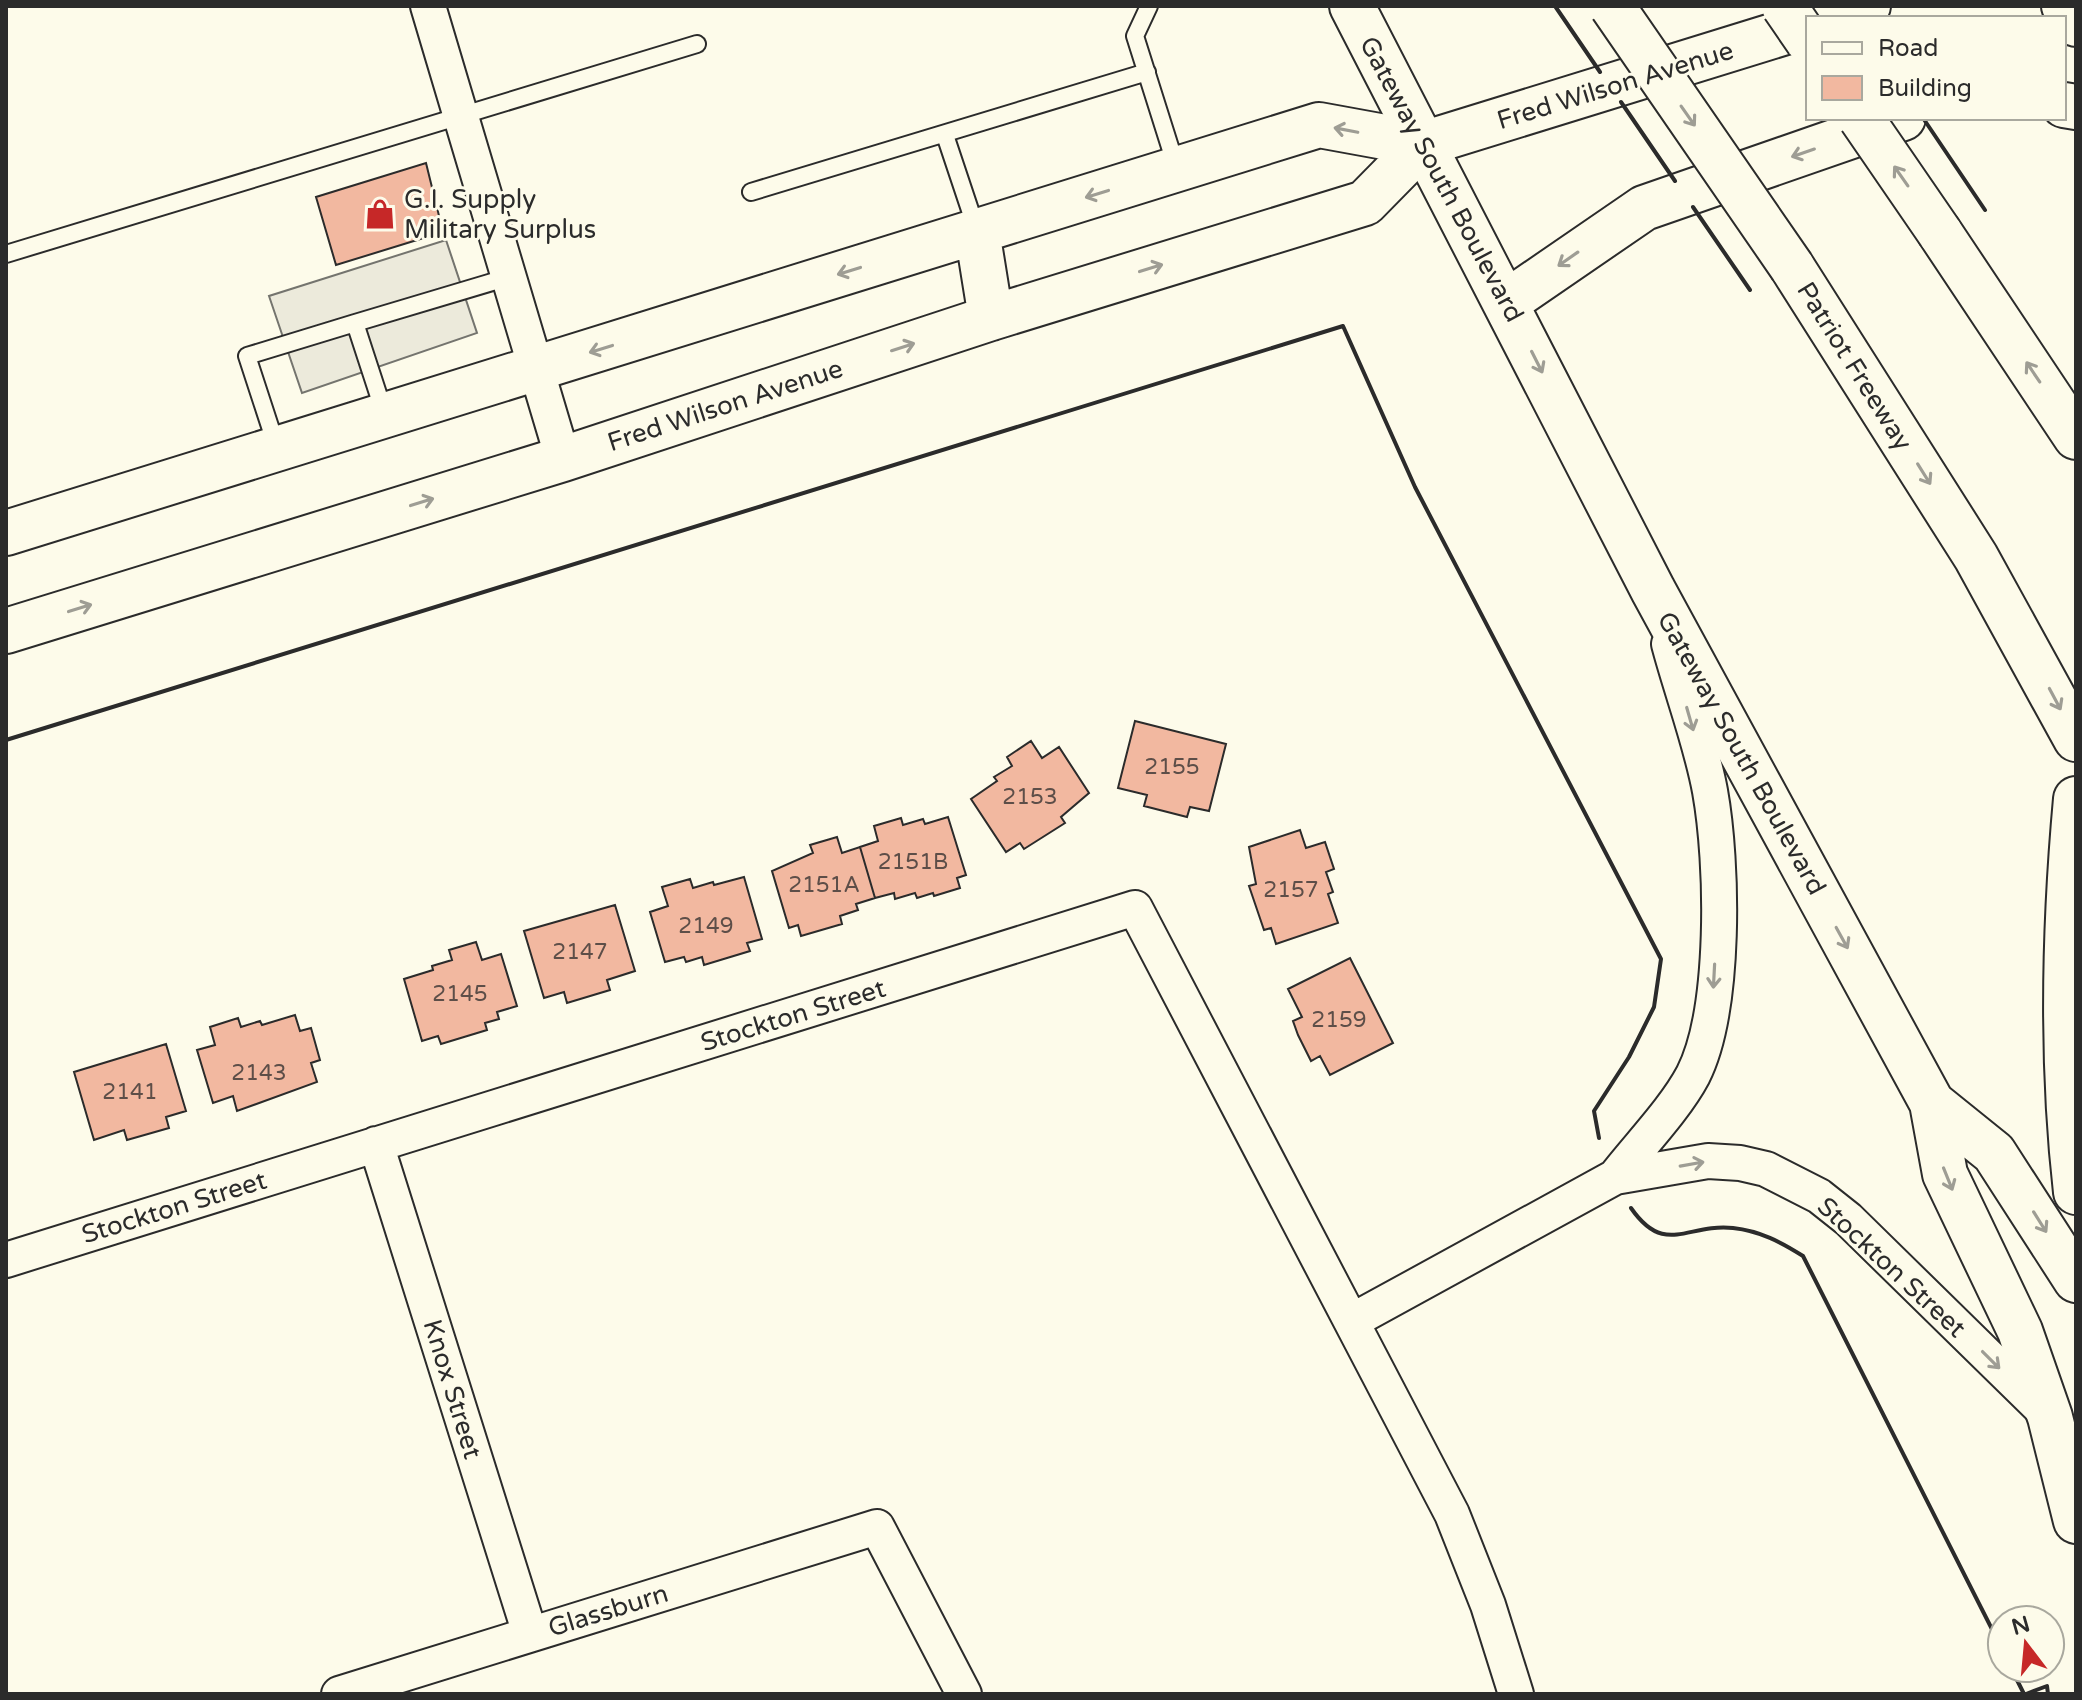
<svg xmlns="http://www.w3.org/2000/svg" width="2082" height="1700" viewBox="0 0 2082 1700" font-family="'Varela Round',sans-serif">
<style>
.parking{fill:#eceadb;stroke:#74746e;stroke-width:2}
.building{fill:#f2b8a0;stroke:#2b2b2b;stroke-width:2}
.lines{fill:none;stroke-linecap:round;stroke-linejoin:round}
.service-casing{stroke:#2b2b2b;stroke-width:20}
.minor-casing{stroke:#2b2b2b;stroke-width:38}
.secondary-casing{stroke:#2b2b2b;stroke-width:48}
.primary-casing{stroke:#2b2b2b;stroke-width:48}
.motorway-casing{stroke:#2b2b2b;stroke-width:48}
.service{stroke:#fdfbea;stroke-width:16}
.minor{stroke:#fdfbea;stroke-width:34}
.secondary{stroke:#fdfbea;stroke-width:44}
.primary{stroke:#fdfbea;stroke-width:44}
.motorway{stroke:#fdfbea;stroke-width:44}
.motorway-bridge-casing{stroke:#2b2b2b;stroke-width:48;stroke-linecap:butt}
.motorway-bridge{stroke:#fdfbea;stroke-width:44}
.wall{stroke:#2b2b2b;stroke-width:4}
.oneway{stroke:#9e9d94}
.labels{text-anchor:middle;stroke-width:6;stroke-linejoin:round;paint-order:stroke}
.number-label{font-size:22px;fill:#5d4e48}
.street-label{font-size:26px;fill:#2b2b2b;stroke:#fdfbea}
.poi-label{font-size:26px;fill:#2b2b2b;stroke:#fdfbea;text-anchor:start}
</style>
<rect width="100%" height="100%" fill="#fdfbea"/>
<path class="parking" d="M 446,240 L 477,333 L 302,393 L 269,296 Z"/>
<path class="building" d="M 426,163 L 443,232 L 336,265 L 316,197 Z
M 1135,721 L 1226,744 L 1209,811 L 1190,807 L 1187,817 L 1144,806 L 1147,795 L 1118,788 Z
M 1031,741 L 1042,758 L 1059,747 L 1089,793 L 1061,817 L 1065,823 L 1024,849 L 1020,843 L 1006,852 L 971,799 L 997,781 L 994,777 L 1012,766 L 1007,757 Z
M 948,817 L 966,875 L 957,878 L 960,888 L 934,896 L 933,893 L 917,898 L 915,893 L 895,899 L 894,893 L 875,898 L 860,847 L 878,841 L 874,826 L 901,818 L 903,825 L 923,819 L 925,824 Z
M 1300,830 L 1306,848 L 1325,842 L 1334,869 L 1326,872 L 1333,892 L 1328,894 L 1338,923 L 1276,944 L 1271,928 L 1264,930 L 1249,886 L 1256,884 L 1249,847 Z
M 837,837 L 842,853 L 860,847 L 875,898 L 856,904 L 858,910 L 840,916 L 842,924 L 801,936 L 798,925 L 789,928 L 772,871 L 813,853 L 810,845 Z
M 744,877 L 762,939 L 747,943 L 750,951 L 704,965 L 702,957 L 686,962 L 684,957 L 665,962 L 650,912 L 668,906 L 662,887 L 690,879 L 693,888 L 713,882 L 714,885 Z
M 615,905 L 635,971 L 607,980 L 610,990 L 567,1003 L 564,992 L 544,998 L 524,931 Z
M 476,942 L 482,960 L 501,954 L 517,1006 L 497,1012 L 499,1019 L 485,1023 L 487,1030 L 441,1044 L 438,1036 L 422,1041 L 404,979 L 433,970 L 432,966 L 452,960 L 449,950 Z
M 1350,958 L 1393,1043 L 1330,1075 L 1320,1056 L 1311,1061 L 1298,1035 L 1293,1021 L 1302,1017 L 1288,989 Z
M 295,1015 L 300,1031 L 311,1028 L 320,1060 L 311,1063 L 317,1082 L 237,1111 L 233,1096 L 213,1103 L 197,1050 L 215,1045 L 210,1027 L 238,1018 L 241,1027 L 260,1021 L 262,1025 Z
M 166,1044 L 186,1111 L 166,1117 L 169,1128 L 127,1140 L 124,1130 L 94,1140 L 74,1072 Z"/>
<g class="lines">
<g class="service-casing">
<path id="service" d="M 1149,6 L 1135,36 L 1176,166
M 945,135 L 976,228
M 751,192 L 1147,72
M 6,254 L 697,44
M 384,412 L 355,323 L 509,277
M 277,448 L 247,356 L 355,323"/>
</g>
<g class="minor-casing">
<path id="minor" d="M 428,6 L 563,459
M 376,1144 L 530,1634
M 1615,1177 C 1639,1146 1675,1109 1693,1075 C 1726,1010 1723,863 1710,791 C 1701,742 1682,693 1669,644
M 6,1260 L 1135,908 L 1452,1514 L 1488,1605 L 1516,1694
M 1352,1321 L 1615,1177 L 1708,1161 L 1740,1163 L 1766,1169 L 1819,1196 L 1848,1219 L 2047,1414
M 339,1694 L 877,1527 L 964,1694"/>
</g>
<g class="secondary-casing">
<path id="secondary" d="M 1352,6 L 1653,590 L 1932,1103 L 1945,1174 L 2020,1331 L 2050,1417 L 2076,1521
M 2064,6 L 2076,24
M 2064,105 L 2076,107
M 1507,302 L 1644,208 L 1903,118
M 1932,1103 L 1994,1153 L 2076,1280"/>
</g>
<g class="primary-casing">
<path id="primary" d="M 1830,18 L 1868,6
M 977,231 L 991,318
M 6,533 L 1319,125 L 1423,144 L 1808,25
M 6,631 L 563,459 L 991,318 L 1365,203 L 1423,144"/>
</g>
<g class="motorway-casing">
<path id="motorway" d="M 1940,233 L 2076,437
M 1792,267 L 1976,557 L 2076,739
M 2076,799 C 2064,931 2061,1060 2076,1192"/>
</g>
<use href="#service" class="service"/>
<use href="#minor" class="minor"/>
<use href="#secondary" class="secondary"/>
<use href="#primary" class="primary"/>
<use href="#motorway" class="motorway"/>
<g class="motorway-bridge-casing">
<path id="motorway-bridge" d="M 1612,6 L 1792,267
M 1784,6 L 1808,41
M 1861,118 L 1940,233"/>
</g>
<use href="#motorway-bridge" class="motorway-bridge"/>
<path class="wall" d="M 1555,6 L 1600,72
M 1621,102 L 1675,181
M 1923,118 L 1985,210
M 1693,207 L 1750,290
M 6,740 L 1343,326 L 1415,487 L 1661,959 L 1654,1007 L 1629,1057 L 1594,1111 L 1599,1138
M 1631,1208 C 1665,1257 1687,1223 1733,1228 C 1760,1231 1781,1242 1803,1256 L 2002,1649
M 2011,1668 L 2024,1694
M 2026,1694 L 2047,1686 L 2048,1694"/>
</g>
<defs><path id="oneway-shaft" d="M-6 0H5M1.5-3L5.5 0L1.5 3" fill="none" stroke-width="1.6" stroke-linecap="round" stroke-linejoin="round" transform="scale(2)"/></defs>
<g class="oneway">
<use href="#oneway-shaft" transform="translate(1688 116) rotate(55)"/>
<use href="#oneway-shaft" transform="translate(1346 130) rotate(-169)"/>
<use href="#oneway-shaft" transform="translate(1803 153) rotate(161)"/>
<use href="#oneway-shaft" transform="translate(1901 176) rotate(-125)"/>
<use href="#oneway-shaft" transform="translate(1097 194) rotate(163)"/>
<use href="#oneway-shaft" transform="translate(1568 259) rotate(145)"/>
<use href="#oneway-shaft" transform="translate(1151 268) rotate(-17)"/>
<use href="#oneway-shaft" transform="translate(849 271) rotate(163)"/>
<use href="#oneway-shaft" transform="translate(903 347) rotate(-18)"/>
<use href="#oneway-shaft" transform="translate(601 349) rotate(163)"/>
<use href="#oneway-shaft" transform="translate(1537 362) rotate(63)"/>
<use href="#oneway-shaft" transform="translate(2033 372) rotate(-124)"/>
<use href="#oneway-shaft" transform="translate(1924 474) rotate(58)"/>
<use href="#oneway-shaft" transform="translate(422 502) rotate(-17)"/>
<use href="#oneway-shaft" transform="translate(80 608) rotate(-17)"/>
<use href="#oneway-shaft" transform="translate(2055 699) rotate(62)"/>
<use href="#oneway-shaft" transform="translate(1690 719) rotate(74)"/>
<use href="#oneway-shaft" transform="translate(1842 938) rotate(61)"/>
<use href="#oneway-shaft" transform="translate(1714 976) rotate(93)"/>
<use href="#oneway-shaft" transform="translate(1692 1164) rotate(-10)"/>
<use href="#oneway-shaft" transform="translate(1948 1179) rotate(68)"/>
<use href="#oneway-shaft" transform="translate(2040 1222) rotate(58)"/>
<use href="#oneway-shaft" transform="translate(1991 1360) rotate(45)"/>
</g>
<defs>
<g id="shop-bare" transform="scale(2.4)"><path d="M-5-2.5h2.3a2.7 3.5 0 0 1 5.4 0H5L5.5 6h-11ZM-1.5-2.5h3a1.5 2.3 0 0 0-3 0Z" fill="#c62828" stroke="#fdfbea" stroke-width="2.5" paint-order="stroke"/></g>
</defs>
<g fill-rule="evenodd">
<use href="#shop-bare" x="380" y="214"/>
</g>
<g class="labels">
<g class="number-label">
<text x="1172" y="774">2155</text>
<text x="1030" y="804">2153</text>
<text x="913" y="869">2151B</text>
<text x="824" y="892">2151A</text>
<text x="1291" y="897">2157</text>
<text x="706" y="933">2149</text>
<text x="580" y="959">2147</text>
<text x="460" y="1001">2145</text>
<text x="1339" y="1027">2159</text>
<text x="259" y="1080">2143</text>
<text x="130" y="1099">2141</text>
</g>
<g class="street-label">
<text transform="translate(1615 85) rotate(-17)" y="9">Fred Wilson Avenue</text>
<text transform="translate(1442 179) rotate(62)" y="9">Gateway South Boulevard</text>
<text transform="translate(1855 366) rotate(58)" y="9">Patriot Freeway</text>
<text transform="translate(725 405) rotate(-18)" y="9">Fred Wilson Avenue</text>
<text transform="translate(1742 753) rotate(61)" y="9">Gateway South Boulevard</text>
<text transform="translate(793 1015) rotate(-17)" y="9">Stockton Street</text>
<text transform="translate(174 1207) rotate(-17)" y="9">Stockton Street</text>
<text transform="translate(1892 1267) rotate(43)" y="9">Stockton Street</text>
<text transform="translate(453 1389) rotate(73)" y="9">Knox Street</text>
<text transform="translate(608 1610) rotate(-17)" y="9">Glassburn</text>
</g>
<g class="poi-label">
<text x="404" y="208">G.I. Supply<tspan x="404" dy="30">Military Surplus</tspan></text>
</g>
</g>
<rect width="2082" height="1700" fill="none" stroke="#2b2b2b" stroke-width="16"/>
<rect x="1806" y="16" width="260" height="104" fill="#fdfbea" stroke="#a9a89e" stroke-width="2"/>
<rect x="1822" y="42" width="40" height="12" fill="#fdfbea" stroke="#a9a89e" stroke-width="2"/>
<text x="1878" y="56" font-size="24" fill="#2b2b2b">Road</text>
<rect x="1822" y="76" width="40" height="24" fill="#f2b8a0" stroke="#a9a89e" stroke-width="2"/>
<text x="1878" y="96" font-size="24" fill="#2b2b2b">Building</text>
<g transform="translate(2026 1644) rotate(344)"><circle r="38" fill="#fdfbea" stroke="#a9a89e" stroke-width="2"/>
<path d="M0-6L14 30L0 20L-14 30Z" fill="#c62828"/>
<text y="-12" font-size="22" font-weight="bold" text-anchor="middle" fill="#2b2b2b">N</text>
</g>
</svg>
